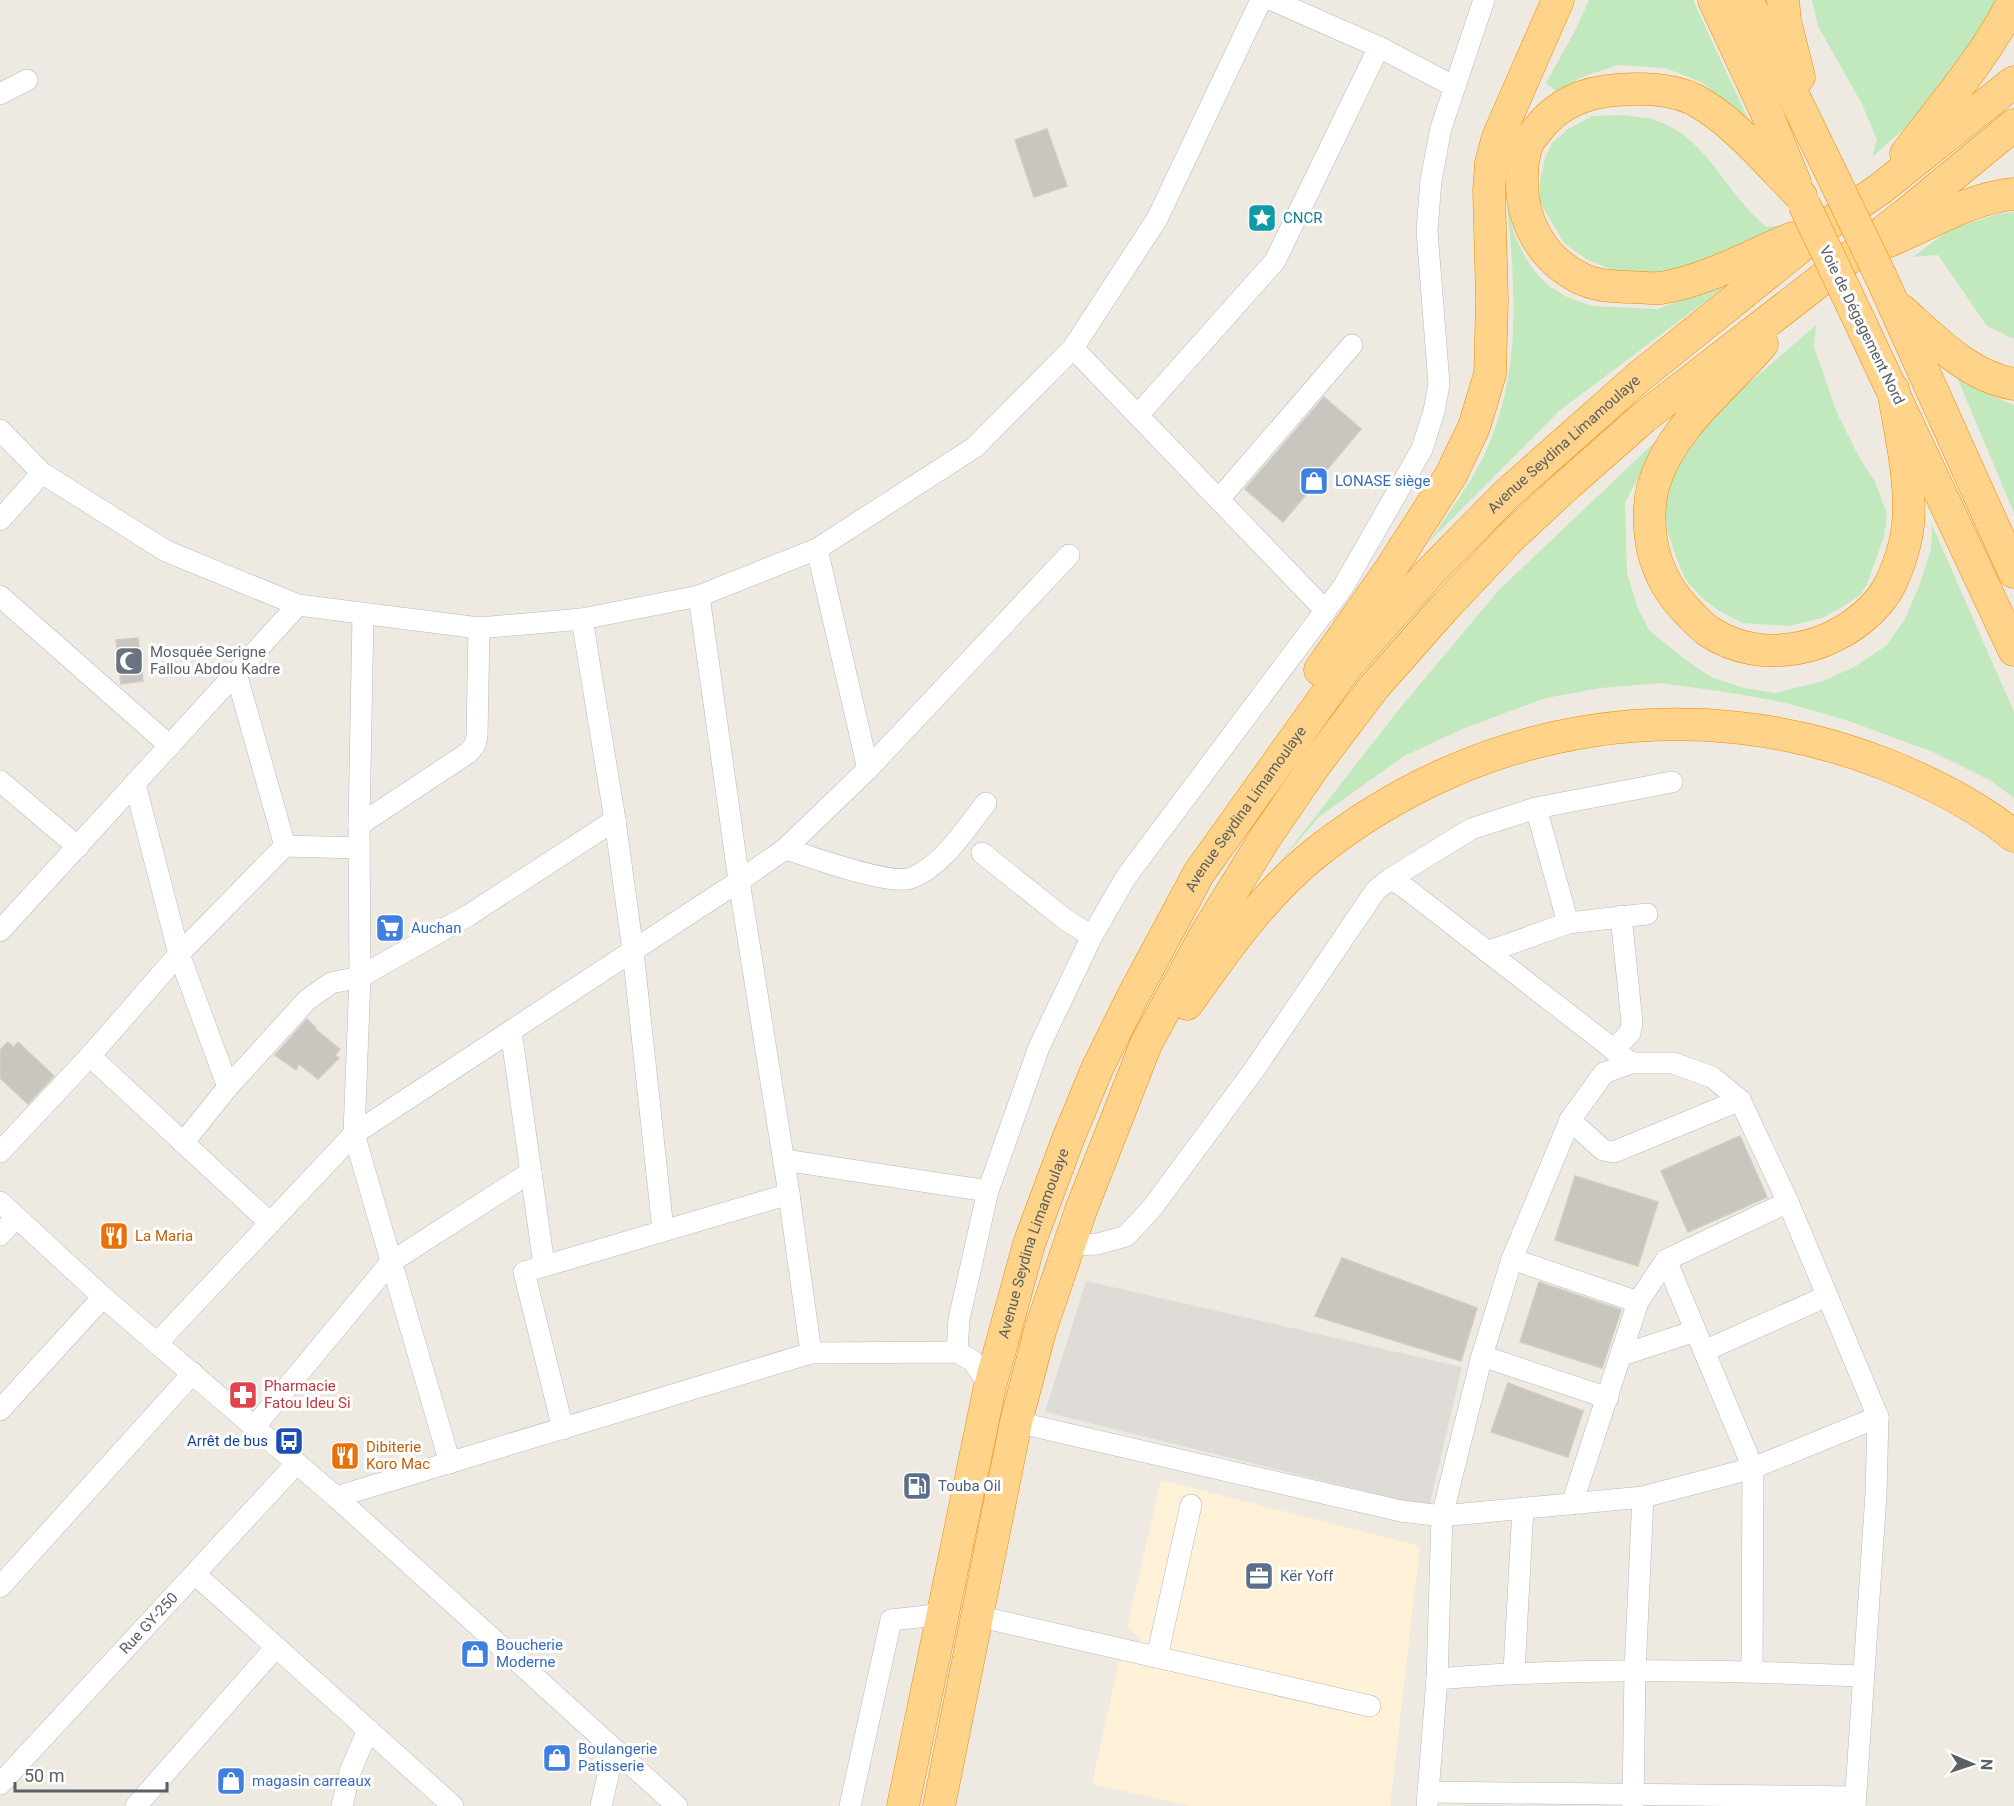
<svg xmlns="http://www.w3.org/2000/svg" width="2014" height="1806" viewBox="0 0 2014 1806" font-family="Roboto,sans-serif">
<style>
.commercial{fill:#fff1d7}
.industrial{fill:#dfdcd7}
.green{fill:#c2e8bd}
.building{fill:#c9c5bf;stroke:#d3cbc0;stroke-width:1.5}
.lines{fill:none;stroke-linecap:round;stroke-linejoin:round}
.minor-casing{stroke:#b5b9be;stroke-width:22}
.highway-casing{stroke:#f18a00;stroke-width:33}
.minor{stroke:#fff;stroke-width:21}
.highway{stroke:#ffd389;stroke-width:32}
.highway-bridge-casing{stroke:#f18a00;stroke-width:33;stroke-linecap:butt}
.highway-bridge{stroke:#ffd389;stroke-width:32}
.labels{text-anchor:middle;stroke-width:6;stroke-linejoin:round;paint-order:stroke}
.culture-label{font-size:15px;fill:#0d838f;stroke:#fff;text-anchor:start}
.street-label{font-size:15px;fill:#5b6064;stroke:#fff}
.shop-label{font-size:15px;fill:#366cbe;stroke:#fff;text-anchor:start}
.worship-label{font-size:15px;fill:#5b616d;stroke:#fff;text-anchor:start}
.food-label{font-size:15px;fill:#c56008;stroke:#fff;text-anchor:start}
.health-label{font-size:15px;fill:#be3a42;stroke:#fff;text-anchor:start}
.transit-label{font-size:15px;fill:#164399;stroke:#fff;text-anchor:end}
.service-label{font-size:15px;fill:#4e5e75;stroke:#fff;text-anchor:start}
</style>
<rect width="100%" height="100%" fill="#eeeae2"/>
<path class="commercial" d="M 1161,1480 L 1420,1546 L 1390,1806 L 1192,1806 L 1092,1784 L 1119,1662 L 1136,1657 L 1141,1639 L 1127,1627 Z"/>
<path class="industrial" d="M 1086,1281 L 1462,1367 L 1429,1507 L 1045,1412 Z"/>
<path class="green" d="M 1589,0 L 1693,0 L 1748,119 L 1701,82 L 1665,68 L 1618,65 L 1585,76 L 1556,91 L 1546,83 L 1576,29 Z
M 1812,0 L 1999,0 L 1995,23 L 1921,114 L 1872,157 L 1877,140 L 1862,104 L 1818,26 Z
M 1624,115 C 1635,117 1649,117 1660,122 C 1710,141 1727,197 1767,227 L 1788,224 L 1718,264 L 1641,277 L 1613,270 L 1588,260 L 1565,244 L 1539,201 L 1540,181 L 1545,158 L 1552,143 L 1568,129 L 1592,116 Z
M 1507,204 L 1514,234 L 1524,255 L 1535,272 L 1549,286 L 1567,297 L 1592,306 L 1657,309 L 1727,285 L 1559,411 L 1428,543 C 1449,512 1472,483 1487,449 C 1522,370 1515,287 1507,204 Z
M 2014,212 L 2014,339 L 1987,326 L 1938,255 L 1913,257 L 1949,230 L 1997,214 Z
M 1816,325 L 1814,347 L 1837,413 L 1860,459 L 1875,482 L 1887,514 L 1884,537 L 1867,584 L 1861,594 L 1849,603 L 1822,618 L 1790,626 L 1742,623 L 1718,610 L 1701,597 L 1686,580 L 1676,557 L 1668,532 L 1665,515 L 1667,492 L 1679,462 L 1709,418 Z
M 1957,377 L 1992,396 L 2014,405 L 2014,513 Z
M 1658,439 L 1625,503 L 1627,573 L 1638,609 L 1649,630 L 1683,658 L 1711,677 L 1744,688 L 1775,693 L 1823,681 L 1854,667 L 1886,646 L 1905,619 L 1920,584 L 1931,549 L 1932,525 L 2014,712 L 2014,798 L 1991,781 L 1933,752 L 1846,720 L 1782,702 L 1726,692 L 1660,683 L 1600,688 L 1546,698 L 1467,727 L 1404,756 L 1320,816 L 1280,862 L 1400,708 L 1499,590 Z"/>
<path class="building" d="M 1047,129 L 1067,186 L 1034,197 L 1015,140 Z
M 1324,397 L 1361,429 L 1283,522 L 1245,489 Z
M 138,638 L 143,681 L 121,684 L 116,640 Z
M 307,1019 L 316,1028 L 315,1029 L 340,1049 L 335,1055 L 339,1058 L 318,1079 L 299,1064 L 296,1070 L 275,1055 Z
M 8,1042 L 14,1047 L 18,1042 L 54,1076 L 28,1104 L 0,1078 L 0,1050 Z
M 1740,1136 L 1767,1197 L 1688,1232 L 1661,1171 Z
M 1575,1176 L 1658,1202 L 1638,1266 L 1555,1240 Z
M 1342,1258 L 1477,1308 L 1461,1361 L 1315,1316 Z
M 1539,1282 L 1621,1310 L 1602,1368 L 1520,1342 Z
M 1508,1383 L 1583,1411 L 1568,1457 L 1491,1432 Z"/>
<g class="lines">
<g class="minor-casing">
<g id="minor">
<path d="M 1272,0 L 1379,47 L 1455,87"/>
<path d="M 0,94 L 27,80"/>
<path d="M 1073,348 L 1326,611"/>
<path d="M 1138,415 L 1275,261 L 1379,47"/>
<path d="M 0,430 L 42,473 L 166,551 L 298,605 L 479,628 L 582,619 L 699,596 L 817,549 L 975,447 L 1073,348 L 1157,219 L 1261,0"/>
<path d="M 1219,499 L 1352,345"/>
<path d="M 0,520 L 42,473"/>
<path d="M 817,549 L 868,769"/>
<path d="M 0,596 L 170,746"/>
<path d="M 699,596 L 739,881 L 789,1194 L 811,1353"/>
<path d="M 363,614 L 359,825 L 360,977 L 354,1134 L 450,1463"/>
<path d="M 582,619 L 615,820 L 633,951 L 663,1230"/>
<path d="M 236,673 L 285,846"/>
<path d="M 0,781 L 78,847"/>
<path d="M 135,784 L 179,954 L 228,1087"/>
<path d="M 1536,808 L 1568,923"/>
<path d="M 359,825 L 468,753 L 475,745 L 477,736 L 479,628"/>
<path d="M 785,849 C 810,856 889,886 911,878 C 942,867 966,828 986,803"/>
<path d="M 982,853 L 1066,920 L 1092,936"/>
<path d="M 1390,879 L 1471,829 L 1536,808 L 1672,782"/>
<path d="M 0,931 L 298,605"/>
<path d="M 1487,952 L 1568,923 L 1647,914"/>
<path d="M 511,1031 L 544,1265"/>
<path d="M 1613,1050 L 1630,1033 L 1632,1022 L 1621,916"/>
<path d="M 90,1056 L 270,1223"/>
<path d="M 1570,1120 L 1603,1150 L 1614,1152 L 1740,1100"/>
<path d="M 183,1143 L 228,1087 L 307,1000 L 331,983 L 360,977 L 469,915 L 615,820"/>
<path d="M 0,1152 L 90,1056 L 179,954 L 285,846 L 359,848"/>
<path d="M 784,1160 L 988,1191"/>
<path d="M 0,1202 L 103,1297 L 336,1497 L 677,1806"/>
<path d="M 0,1235 L 16,1217"/>
<path d="M 1069,1245 L 1098,1244 L 1126,1236 L 1152,1208 L 1254,1070 L 1376,890 L 1390,879 L 1403,886 L 1631,1063"/>
<path d="M 1512,1259 L 1638,1302"/>
<path d="M 1666,1260 L 1753,1468 L 1752,1671"/>
<path d="M 162,1345 L 159,1341 L 354,1134 L 739,881 L 785,849 L 868,769 L 1069,555"/>
<path d="M 1704,1351 L 1827,1296"/>
<path d="M 957,1352 L 959,1319 L 988,1191 L 1039,1047 L 1092,936 L 1126,877 L 1343,587 L 1422,449 L 1434,411 L 1439,384 L 1427,231 L 1431,180 L 1441,128 L 1484,0"/>
<path d="M 1622,1355 L 1695,1331"/>
<path d="M 1482,1356 L 1608,1398"/>
<path d="M 0,1410 L 103,1297"/>
<path d="M 1016,1422 L 1401,1511 L 1442,1516 L 1643,1497 L 1753,1468 L 1878,1417"/>
<path d="M 255,1426 L 391,1262 L 531,1172"/>
<path d="M 563,1429 L 524,1272 L 789,1194"/>
<path d="M 336,1497 L 811,1353 L 957,1352 L 973,1361 L 990,1386"/>
<path d="M 1572,1504 L 1638,1302 L 1666,1260 L 1788,1202"/>
<path d="M 195,1574 L 453,1806"/>
<path d="M 0,1587 L 193,1373"/>
<path d="M 977,1616 L 1370,1706"/>
<path d="M 1157,1657 L 1191,1505"/>
<path d="M 1514,1672 L 1523,1508"/>
<path d="M 1437,1679 C 1579,1667 1721,1670 1863,1676"/>
<path id="s1" d="M 0,1784 L 297,1463"/>
<path d="M 1428,1792 L 1855,1797"/>
<path d="M 136,1806 L 276,1647"/>
<path d="M 342,1806 L 350,1772 L 368,1730"/>
<path d="M 601,1806 L 614,1749"/>
<path d="M 850,1806 L 891,1620 L 927,1616 L 943,1610"/>
<path d="M 1427,1806 L 1437,1679 L 1442,1516 L 1482,1356 L 1512,1259 L 1570,1120 L 1604,1073 L 1631,1063 L 1673,1063 L 1712,1077 L 1740,1100 L 1788,1202 L 1878,1417 L 1876,1494 L 1855,1806"/>
<path d="M 1633,1806 L 1635,1670 L 1643,1497"/>
</g>
</g>
<g class="highway-casing">
<g id="highway">
<path d="M 1714,0 L 1768,116 L 1795,183"/>
<path d="M 1747,0 L 1835,181"/>
<path d="M 1783,0 L 1785,21 L 1799,77"/>
<path d="M 1906,154 C 1944,104 1986,56 2014,0"/>
<path d="M 1793,238 C 1749,256 1708,280 1661,288 C 1651,289 1640,287 1629,287 C 1613,286 1595,286 1580,278 C 1542,259 1521,221 1522,179 C 1522,167 1523,154 1528,143 C 1530,138 1535,133 1538,129 C 1558,103 1585,92 1617,90 C 1642,88 1669,88 1693,99 C 1732,119 1769,164 1801,196"/>
<path d="M 1889,241 C 1930,224 1969,198 2014,194"/>
<path d="M 1881,277 L 2014,572"/>
<path d="M 1852,305 L 2014,650"/>
<path d="M 1901,310 C 1934,339 1969,377 2014,384"/>
<path d="M 1762,344 C 1724,389 1670,427 1653,487 C 1648,507 1649,530 1653,550 C 1659,574 1671,595 1688,612 C 1694,618 1701,626 1708,631 C 1763,668 1840,649 1880,600 C 1890,588 1895,574 1900,560 C 1904,548 1907,536 1908,524 C 1912,479 1900,433 1893,389"/>
<path d="M 1320,670 L 1390,570 L 1451,475 L 1474,427 L 1490,374 L 1492,300 L 1489,191 L 1491,163 L 1498,137 L 1558,0"/>
<path d="M 1187,1004 C 1226,949 1264,894 1317,852 C 1480,723 1691,688 1885,764 C 1930,782 1976,805 2014,836"/>
<path id="s2" d="M 903,1806 L 990,1386 L 1029,1244 L 1068,1139 L 1097,1069 L 1133,996 L 1199,873 L 1349,663 L 1430,572 L 1507,494 L 1640,376 L 1830,223 L 1880,189 L 2014,82"/>
<path d="M 939,1806 L 1016,1422 L 1040,1331 L 1081,1210 L 1146,1044 L 1204,937 L 1265,838 L 1315,765 L 1374,687 L 1443,609 L 1510,538 L 1568,484 L 1643,418 L 1906,214 L 2014,125"/>
</g>
</g>
<use href="#minor" class="minor"/>
<use href="#highway" class="highway"/>
<g class="highway-bridge-casing">
<path id="highway-bridge" d="M 1835,181 L 1881,277
M 1804,204 L 1852,305"/>
</g>
<use href="#highway-bridge" class="highway-bridge"/>
</g>
<defs>
<g id="sight-square" transform="scale(1.5)"><rect x="-9" y="-9" width="18" height="18" rx="4" fill="#0f9aa8" stroke="#fff"/><path d="M0-6L1.8-2.2L6-1.7L2.9 1.2L3.7 5.4L0 3.3L-3.7 5.4L-2.9 1.2L-6-1.7L-1.8-2.2Z" fill="#fff"/></g>
<g id="shop-square" transform="scale(1.5)"><rect x="-9" y="-9" width="18" height="18" rx="4" fill="#3f7fe0" stroke="#fff"/><path d="M-5-2.5h2.3a2.7 3.5 0 0 1 5.4 0H5L5.5 6h-11ZM-1.5-2.5h3a1.5 2.3 0 0 0-3 0Z" fill="#fff"/></g>
<g id="mosque-square" transform="scale(1.5)"><rect x="-9" y="-9" width="18" height="18" rx="4" fill="#6b7280" stroke="#fff"/><path d="M3.5-4.9A6 6 0 1 0 3.5 4.9A5 5 0 1 1 3.5-4.9Z" fill="#fff"/></g>
<g id="supermarket-square" transform="scale(1.5)"><rect x="-9" y="-9" width="18" height="18" rx="4" fill="#3f7fe0" stroke="#fff"/><path d="M-6-5.5h2.5l.6 2H6L4.5 2H-2.5L-4.4-4H-6ZM-1.5 3.2a1.3 1.3 0 1 0 .1 0ZM3 3.2a1.3 1.3 0 1 0 .1 0Z" fill="#fff"/></g>
<g id="restaurant-square" transform="scale(1.5)"><rect x="-9" y="-9" width="18" height="18" rx="4" fill="#e8710a" stroke="#fff"/><path d="M-5-6h1v4h1v-4h1v4h1v-4h1v5L-1.5 .5V6h-2V.5L-5-1ZM5-6V6H3V1.5H1.5Q1.5-4 5-6Z" fill="#fff"/></g>
<g id="pharmacy-square" transform="scale(1.5)"><rect x="-9" y="-9" width="18" height="18" rx="4" fill="#e0444e" stroke="#fff"/><path d="M-2-6h4v4h4v4h-4v4h-4v-4h-4v-4h4Z" fill="#fff"/></g>
<g id="bus-square" transform="scale(1.5)"><rect x="-9" y="-9" width="18" height="18" rx="4" fill="#1a4fb4" stroke="#fff"/><path d="M-5-6H5V4H4V6H2V4H-2V6H-4V4H-5ZM-3.5-4V0h7V-4ZM-3.5 1.2v1.5H-2V1.2ZM2 1.2v1.5H3.5V1.2Z" fill="#fff"/></g>
<g id="fuel-square" transform="scale(1.5)"><rect x="-9" y="-9" width="18" height="18" rx="4" fill="#5c6f8a" stroke="#fff"/><path d="M-5.5-6h7V0h2V4h1.3V-2.5L3-4.5l.8-.8L6-3V5H2.5V1h-1V6h-7ZM-4.2-4.7v3.2H.2V-4.7Z" fill="#fff"/></g>
<g id="office-square" transform="scale(1.5)"><rect x="-9" y="-9" width="18" height="18" rx="4" fill="#5c6f8a" stroke="#fff"/><path d="M-6-3h4V-5.5h4V-3h4V5H-6ZM-1-4.5V-3h2v-1.5ZM-6 0V1H6V0Z" fill="#fff"/></g>
</defs>
<g fill-rule="evenodd">
<use href="#sight-square" x="1262" y="218"/>
<use href="#shop-square" x="1314" y="481"/>
<use href="#mosque-square" x="129" y="661"/>
<use href="#supermarket-square" x="390" y="928"/>
<use href="#restaurant-square" x="114" y="1236"/>
<use href="#pharmacy-square" x="243" y="1395"/>
<use href="#bus-square" x="289" y="1441"/>
<use href="#restaurant-square" x="345" y="1456"/>
<use href="#fuel-square" x="917" y="1486"/>
<use href="#office-square" x="1259" y="1576"/>
<use href="#shop-square" x="475" y="1654"/>
<use href="#shop-square" x="557" y="1758"/>
<use href="#shop-square" x="231" y="1781"/>
</g>
<g class="labels">
<g class="culture-label">
<text x="1283" y="223">CNCR</text>
</g>
<g class="street-label">
<text transform="translate(1862 325) rotate(64)" y="5">Voie de Dégagement Nord</text>
<text dy="5" stroke="none"><textPath href="#s2" startOffset="1550">Avenue Seydina Limamoulaye</textPath></text>
<text dy="5" stroke="none"><textPath href="#s2" startOffset="1064">Avenue Seydina Limamoulaye</textPath></text>
<text dy="5" stroke="none"><textPath href="#s2" startOffset="578">Avenue Seydina Limamoulaye</textPath></text>
<text dy="5" stroke="none"><textPath href="#s1" startOffset="219">Rue GY-250</textPath></text>
</g>
<g class="shop-label">
<text x="1335" y="486">LONASE siège</text>
<text x="411" y="933">Auchan</text>
<text x="496" y="1650">Boucherie<tspan x="496" dy="17">Moderne</tspan></text>
<text x="578" y="1754">Boulangerie<tspan x="578" dy="17">Patisserie</tspan></text>
<text x="252" y="1786">magasin carreaux</text>
</g>
<g class="worship-label">
<text x="150" y="657">Mosquée Serigne<tspan x="150" dy="17">Fallou Abdou Kadre</tspan></text>
</g>
<g class="food-label">
<text x="135" y="1241">La Maria</text>
<text x="366" y="1452">Dibiterie<tspan x="366" dy="17">Koro Mac</tspan></text>
</g>
<g class="health-label">
<text x="264" y="1391">Pharmacie<tspan x="264" dy="17">Fatou Ideu Si</tspan></text>
</g>
<g class="transit-label">
<text x="268" y="1446">Arrêt de bus</text>
</g>
<g class="service-label">
<text x="938" y="1491">Touba Oil</text>
<text x="1280" y="1581">Kër Yoff</text>
</g>
</g>
<g transform="translate(1972 1764) rotate(92)" stroke="#ffffff" stroke-width="4.5" paint-order="stroke">
<path d="M0-4.5L10 22L0 15L-10 22Z" fill="#5b6064"/>
<text y="-9" font-size="16" font-weight="bold" text-anchor="middle" fill="#5b6064">N</text>
</g>
<path d="M15 1782v9h152v-9" fill="none" stroke="#5b6064" stroke-width="3"/>
<text x="24" y="1782" font-size="18" fill="#5b6064" stroke="#ffffff" stroke-width="4.5" paint-order="stroke">50 m</text>
</svg>
